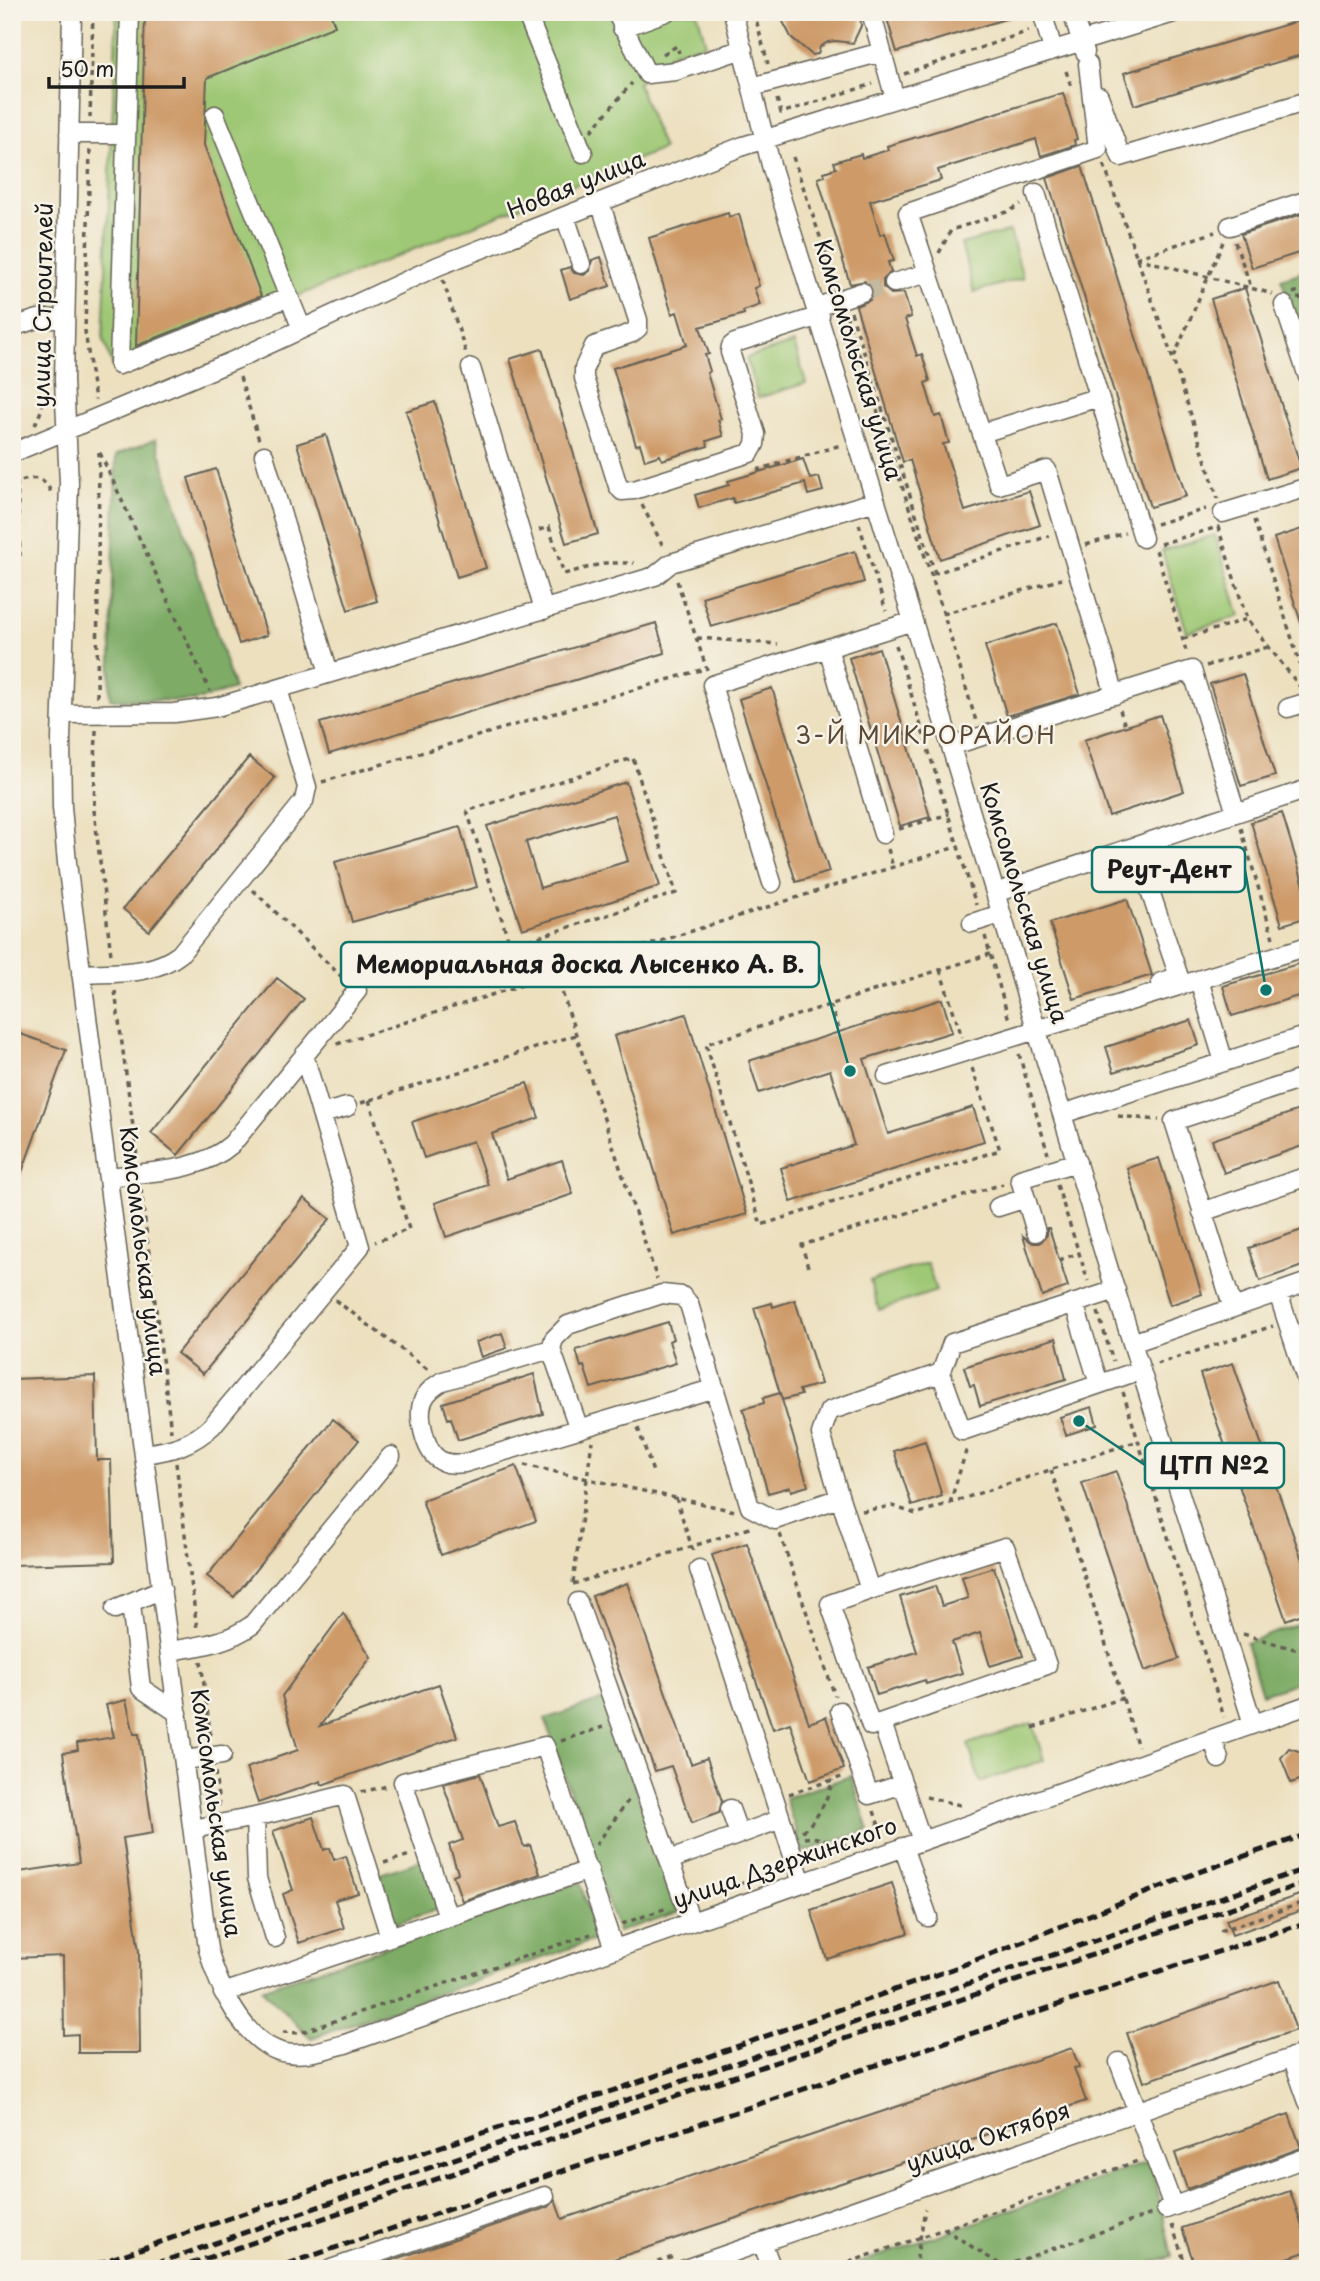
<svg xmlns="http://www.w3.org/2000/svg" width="1320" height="2281" viewBox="0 0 1320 2281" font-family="'Playpen Sans',sans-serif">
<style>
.green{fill:#9ec874;stroke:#5d7248;stroke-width:2}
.forest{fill:#7eac66;stroke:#4d6441;stroke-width:2}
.building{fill:#cd9a67;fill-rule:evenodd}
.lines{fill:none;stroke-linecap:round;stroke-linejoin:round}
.minor-tunnel{stroke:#c2b99e;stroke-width:18;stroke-dasharray:18 9;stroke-linecap:butt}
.minor-casing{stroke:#656155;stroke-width:21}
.path{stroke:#656155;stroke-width:3.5;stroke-dasharray:5 5;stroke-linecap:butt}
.minor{stroke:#fff;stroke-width:18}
.rail{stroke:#1c1c1c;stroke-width:5;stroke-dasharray:10 5;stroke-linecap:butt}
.labels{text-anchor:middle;stroke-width:5;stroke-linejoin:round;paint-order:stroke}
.street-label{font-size:23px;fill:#1c1c1c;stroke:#f7f3e8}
.neighbourhood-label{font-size:24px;letter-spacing:2px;fill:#5a4836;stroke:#f7f3e8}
.leader{fill:none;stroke:#0f766e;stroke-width:2.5}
.callout-dot{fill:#0f766e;stroke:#f7f3e8;stroke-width:2.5}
.callout{fill:#f7f3e8;stroke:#0f766e;stroke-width:2.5}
.callout-label{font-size:24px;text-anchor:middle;font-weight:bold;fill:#1c1c1c}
</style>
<rect width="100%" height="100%" fill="#f7f3e8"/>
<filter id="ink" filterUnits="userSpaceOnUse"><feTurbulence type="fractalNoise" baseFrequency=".0143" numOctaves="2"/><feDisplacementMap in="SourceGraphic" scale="14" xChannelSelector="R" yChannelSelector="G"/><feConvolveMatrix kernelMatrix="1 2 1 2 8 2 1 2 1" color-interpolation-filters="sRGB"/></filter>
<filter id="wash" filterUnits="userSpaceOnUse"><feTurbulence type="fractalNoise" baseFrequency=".00686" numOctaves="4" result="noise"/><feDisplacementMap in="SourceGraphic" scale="28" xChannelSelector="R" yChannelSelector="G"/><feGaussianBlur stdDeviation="1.57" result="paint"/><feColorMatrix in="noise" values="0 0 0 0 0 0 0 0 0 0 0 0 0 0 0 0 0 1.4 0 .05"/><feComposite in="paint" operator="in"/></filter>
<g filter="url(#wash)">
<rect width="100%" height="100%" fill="#ece0bf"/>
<path class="green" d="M 117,12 L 697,12 L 706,44 L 673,52 L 638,83 L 663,149 L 114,370 L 103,338 Z
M 1010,231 L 1023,278 L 974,292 L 961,244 Z
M 794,343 L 806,383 L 758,398 L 746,358 Z
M 1215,535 L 1240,616 L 1187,632 L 1162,551 Z
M 927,1263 L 936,1291 L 879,1310 L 870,1281 Z
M 1032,1723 L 1044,1760 L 980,1782 L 968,1744 Z"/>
<path class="forest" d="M 1308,270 L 1308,318 L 1298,321 L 1281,279 Z
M 156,439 L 234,689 L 194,701 L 110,699 L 116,455 Z
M 1308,1621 L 1308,1679 L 1262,1694 L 1246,1643 Z
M 605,1699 L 678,1912 L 618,1932 L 545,1719 Z
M 851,1776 L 869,1830 L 803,1852 L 785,1798 Z
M 423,1860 L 439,1909 L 394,1924 L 377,1875 Z
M 580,1882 L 597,1939 L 311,2038 L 261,1989 Z
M 1151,2161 L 1172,2256 L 1152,2262 L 1152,2269 L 842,2269 Z"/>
<g id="blocks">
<path class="building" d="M 145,12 L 330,12 L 335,26 L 207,78 L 204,145 L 261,296 L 136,346 Z
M 778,12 L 860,12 L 861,26 L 853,43 L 836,41 L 828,42 L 820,47 L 818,54 L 812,55 L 791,37 Z
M 885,12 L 1014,12 L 1015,16 L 897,52 Z
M 1308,18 L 1308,53 L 1134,105 L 1124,73 Z
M 1063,93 L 1077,139 L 1074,140 L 1075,145 L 1041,156 L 1036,139 L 938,170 L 941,180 L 870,201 L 880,235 L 885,233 L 894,261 L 888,262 L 891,272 L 883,280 L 883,287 L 891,294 L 904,293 L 911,317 L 905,319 L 917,356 L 922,354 L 930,381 L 925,383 L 935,417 L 941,415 L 949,443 L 943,444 L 965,511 L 1029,491 L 1040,525 L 940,559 L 910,460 L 903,462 L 856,306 L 870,300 L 873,289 L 865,281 L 850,284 L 818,178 L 825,176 L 824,172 L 836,168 L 834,162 L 861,154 L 862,158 L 888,150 L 887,146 Z
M 1082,166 L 1186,496 L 1150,507 L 1047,178 Z
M 1308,212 L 1308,250 L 1252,268 L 1241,234 Z
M 728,213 L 729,217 L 739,214 L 759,286 L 754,288 L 760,305 L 743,311 L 744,314 L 700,327 L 709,354 L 705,355 L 710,371 L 707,373 L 721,419 L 718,420 L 723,436 L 707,441 L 708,446 L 662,460 L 660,455 L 645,460 L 640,444 L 636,445 L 613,368 L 687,345 L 677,312 L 672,314 L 649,238 Z
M 601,257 L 610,286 L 570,299 L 561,270 L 570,267 L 574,273 L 584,275 L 590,271 L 592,260 Z
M 1245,288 L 1301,468 L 1267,479 L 1211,299 Z
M 542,349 L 598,534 L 566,543 L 510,359 Z
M 435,402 L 486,568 L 457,577 L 406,411 Z
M 326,435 L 377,601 L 348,610 L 297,444 Z
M 803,459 L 810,479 L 819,477 L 823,491 L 808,495 L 805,483 L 734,503 L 733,498 L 699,508 L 695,495 L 729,485 L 728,481 Z
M 216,469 L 267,635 L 239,644 L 188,478 Z
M 1308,527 L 1308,635 L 1305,635 L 1274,538 Z
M 855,551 L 864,582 L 711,627 L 702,597 Z
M 656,623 L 665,653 L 329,754 L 320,723 Z
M 1057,623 L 1080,694 L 1007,716 L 985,646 Z
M 879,648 L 930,817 L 900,826 L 849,658 Z
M 1243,674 L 1275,776 L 1241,786 L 1210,684 Z
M 772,688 L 829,872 L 796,882 L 739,699 Z
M 1160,715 L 1184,791 L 1109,816 L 1084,740 Z
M 249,757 L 275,778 L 149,931 L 123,909 Z
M 626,782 L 660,886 L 522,929 L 487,826 ZM 614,815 L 628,861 L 540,888 L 526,842 Z
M 1282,813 L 1308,899 L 1308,917 L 1282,925 L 1251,822 Z
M 460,827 L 477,887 L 352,922 L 335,862 Z
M 1127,899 L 1152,975 L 1074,999 L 1050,923 Z
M 1308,961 L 1308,993 L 1232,1016 L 1223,986 Z
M 277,978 L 304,999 L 178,1155 L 151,1133 Z
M 942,999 L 952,1032 L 864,1059 L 888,1134 L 973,1107 L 984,1141 L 791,1202 L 781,1168 L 854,1145 L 830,1070 L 759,1093 L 749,1061 Z
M 686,1014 L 747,1214 L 674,1235 L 614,1036 Z
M 1191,1020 L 1199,1045 L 1114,1072 L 1106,1047 Z
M 12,1031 L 66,1050 L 14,1194 L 12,1194 Z
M 527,1083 L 539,1118 L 492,1134 L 507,1179 L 562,1160 L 573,1194 L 446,1237 L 435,1203 L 488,1185 L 473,1141 L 424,1158 L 412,1122 Z
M 1308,1107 L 1308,1144 L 1224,1173 L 1212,1140 Z
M 1159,1158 L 1202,1294 L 1170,1305 L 1127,1168 Z
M 304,1198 L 330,1219 L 203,1374 L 177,1353 Z
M 1047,1228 L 1049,1228 L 1068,1287 L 1042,1296 L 1023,1236 L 1033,1243 L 1040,1243 L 1047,1235 Z
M 1308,1228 L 1308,1264 L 1260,1281 L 1249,1248 Z
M 795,1300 L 821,1384 L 799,1390 L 801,1395 L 782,1400 L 754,1308 L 772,1303 L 773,1307 Z
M 668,1322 L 673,1339 L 669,1341 L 676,1363 L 591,1388 L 584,1366 L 581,1367 L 576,1350 Z
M 502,1333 L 507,1348 L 481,1357 L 476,1342 Z
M 1056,1338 L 1066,1379 L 980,1406 L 974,1385 L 970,1386 L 964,1367 Z
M 1233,1363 L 1308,1577 L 1308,1612 L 1286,1620 L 1200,1374 Z
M 534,1374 L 543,1414 L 458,1440 L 451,1418 L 448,1419 L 443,1403 Z
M 95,1376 L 97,1460 L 111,1460 L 114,1562 L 12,1565 L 12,1379 Z
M 780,1393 L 808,1486 L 791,1491 L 790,1487 L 768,1493 L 743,1409 L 764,1403 L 763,1398 Z
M 1092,1407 L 1097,1425 L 1066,1435 L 1060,1417 Z
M 333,1419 L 359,1440 L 234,1597 L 207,1576 Z
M 925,1441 L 942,1496 L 912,1506 L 894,1451 Z
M 516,1466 L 536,1521 L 441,1555 L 422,1500 Z
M 1116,1471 L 1179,1659 L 1145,1671 L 1082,1483 Z
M 747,1543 L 809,1723 L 826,1717 L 844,1769 L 810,1781 L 790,1723 L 773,1729 L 712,1555 Z
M 994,1567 L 1023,1656 L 990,1666 L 980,1633 L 952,1642 L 962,1673 L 926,1684 L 925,1680 L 877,1695 L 868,1667 L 917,1652 L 900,1597 L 935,1586 L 942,1606 L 968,1598 L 962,1577 Z
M 627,1583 L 691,1764 L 707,1758 L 722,1801 L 719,1813 L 692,1823 L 671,1766 L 655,1771 L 592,1596 Z
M 343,1613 L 371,1657 L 320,1726 L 439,1684 L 457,1737 L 322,1785 L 321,1781 L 258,1803 L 246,1768 L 298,1750 L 282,1696 Z
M 126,1700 L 134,1734 L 139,1734 L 153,1833 L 123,1838 L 139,1952 L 140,2053 L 78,2053 L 78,2034 L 64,2035 L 63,1956 L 12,1958 L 12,1873 L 79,1863 L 63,1753 L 78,1750 L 77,1743 L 114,1737 L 106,1705 Z
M 1289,1748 L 1302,1752 L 1308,1766 L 1308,1777 L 1291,1783 L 1281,1758 Z
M 480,1774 L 498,1827 L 515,1822 L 524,1847 L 530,1845 L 540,1874 L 462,1901 L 453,1875 L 458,1873 L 449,1845 L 463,1840 L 443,1784 Z
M 313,1817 L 324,1850 L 330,1848 L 334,1860 L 346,1856 L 358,1893 L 335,1900 L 344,1928 L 299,1943 L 283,1894 L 293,1890 L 273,1831 Z
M 892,1883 L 908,1933 L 827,1959 L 811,1910 Z
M 1308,1892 L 1308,1908 L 1232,1935 L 1226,1920 Z
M 1279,1980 L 1296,2030 L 1144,2082 L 1127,2033 Z
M 1072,2048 L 1079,2067 L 1074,2068 L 1086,2101 L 584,2269 L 434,2269 L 432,2262 L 413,2269 L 367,2269 L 549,2207 L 555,2200 L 562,2219 Z
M 1289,2114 L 1301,2148 L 1187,2189 L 1175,2153 Z
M 1290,2191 L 1308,2243 L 1308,2251 L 1256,2269 L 1196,2269 L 1182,2228 Z"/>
</g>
</g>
<g filter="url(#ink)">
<use href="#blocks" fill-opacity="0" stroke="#656155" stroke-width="2"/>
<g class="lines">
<path class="minor-tunnel" d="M 862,292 L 894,283"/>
<g class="minor-casing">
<path id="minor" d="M 72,12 L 64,380 L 69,483 L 61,740 L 62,807 L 67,863 L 208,1949 C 217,1984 245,2046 286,2053 C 306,2056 326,2049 345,2044 L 1308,1705
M 130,12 L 119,365 L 289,297
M 526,12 L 583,153
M 616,12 L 647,74 L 676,71 L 743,49
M 733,12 L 771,165 L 913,621 L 1110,1273 L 1253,1724
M 871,12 L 895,99
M 1042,12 L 1053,50
M 1072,12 L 1085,52
M 622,28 L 666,12
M 1088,64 L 1098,149 L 908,213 L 999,485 L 1047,470 L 1115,695
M 752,87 L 882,52
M 1099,96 L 1121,157 L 1308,101
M 215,115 L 302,329
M 69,134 L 125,134
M 1036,193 L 1143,538
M 600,202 L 638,320 L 638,328 L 632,333 L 594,346 L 584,368 L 584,378 L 618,486 L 622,491 L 634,490 L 750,453 L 755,444 L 756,434 L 730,352 L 731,346 L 735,343 L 820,316
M 565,216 L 581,264
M 1230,226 L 1308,200
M 894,283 L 928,273
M 1284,305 L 1308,377
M 817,307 L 862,292
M 12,327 L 38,319 L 65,319
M 471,368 L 544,610
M 982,433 L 1099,397
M 12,453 L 235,360 L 438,266 L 743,146 L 1177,12
M 264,455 L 329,673
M 1223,513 L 1308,487
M 828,648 L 883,834
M 1288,708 L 1308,702
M 62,714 L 174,713 L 217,707 L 655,576 L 671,563 L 876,501
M 951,746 L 1192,670 L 1236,813
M 1113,854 L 1149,888 L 1179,977 L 1161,982
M 772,883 L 712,685 L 913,621
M 995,893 L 1308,789
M 972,923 L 1001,914
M 81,974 C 115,972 152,976 180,954 L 304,801 L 307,787 L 278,689
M 1199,980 L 1224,1062
M 887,1076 L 1308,946
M 321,1114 L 347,1107
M 1062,1114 L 1308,1035
M 109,1177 C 150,1171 199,1173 232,1144 L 357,991
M 998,1207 L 1026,1198
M 1202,1212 L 1308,1176
M 1036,1232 L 1020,1179 L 1077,1162
M 1116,1290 L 952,1343 L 941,1373 L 962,1431 L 1141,1370
M 1278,1293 L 1308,1385
M 1074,1303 L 1099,1384
M 1233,1308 L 1174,1121 L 1308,1077
M 1132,1343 L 1308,1282
M 551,1349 L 443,1381 C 435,1386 427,1391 423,1401 C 417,1415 425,1450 438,1459 C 446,1465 456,1464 465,1463 L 715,1388
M 579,1429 L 551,1349 L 554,1339 L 568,1325 L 662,1294 L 682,1296 L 689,1304 L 750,1507 L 775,1520 L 840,1498 L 821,1434 L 829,1411 L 941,1373
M 145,1454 C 172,1450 192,1445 212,1426 L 360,1247 L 304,1055
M 840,1498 L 870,1590 L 1005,1547 L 1047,1665 L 871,1726 L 830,1604 L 870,1590
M 699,1569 L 802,1883
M 578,1602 L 691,1922
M 131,1604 L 141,1688 L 178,1713
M 115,1609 L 162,1589
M 170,1651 C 200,1646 227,1643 252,1625 L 391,1456
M 840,1711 L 869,1795 L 903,1784
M 882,1723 L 922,1841
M 1213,1739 L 1219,1759
M 184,1760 L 222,1755
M 730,1809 L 739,1834
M 255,1817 L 257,1878 L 275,1938
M 193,1829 L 255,1817 L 345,1795 L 390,1937
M 903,1847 L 928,1917
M 670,1860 L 781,1819
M 448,1917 L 403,1782 L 545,1746 L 614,1949
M 223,1993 L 589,1870
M 1292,2057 L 1308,2102
M 1119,2062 L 1173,2206
M 1166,2209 L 1308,2157
M 762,2242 L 772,2269
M 331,2269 L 545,2196
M 685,2269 L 1308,2052"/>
</g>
<path class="path" d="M 754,12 L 768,64
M 663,54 L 677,46 L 679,53
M 1066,71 L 1072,89
M 904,74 L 1029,31
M 777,99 L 781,113 L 873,84
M 90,118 L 93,12
M 591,131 L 632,83
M 90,150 L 85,331 L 95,400
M 793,157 L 836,284
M 1104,165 L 1173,359 L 1218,499
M 1235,242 L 1251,287
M 939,253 L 951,230 L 1010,211 L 1021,204
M 1136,258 L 1273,294
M 1136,258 L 1215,232
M 443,280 L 466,353
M 1293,293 L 1308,288
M 1297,298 L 1308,299
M 851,312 L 935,573
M 846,315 L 939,599 L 976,721
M 1174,357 L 1223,242
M 240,377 L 259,440
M 35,425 L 41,411 L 45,382
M 100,453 L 210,691
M 757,470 L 841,445
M 17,482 L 20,556
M 12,484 C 29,478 42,473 51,492
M 642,505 L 664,548
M 1254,520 L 1307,686
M 859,524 L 886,611
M 1156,524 L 1206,509
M 539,530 L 549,527 L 564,574 L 605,563 L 634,563
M 1160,544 L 1218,527 L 1247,619 L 1301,688
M 1086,545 L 1125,533
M 1156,550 L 1187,654
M 933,574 L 1049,536
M 677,581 L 707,670
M 943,614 L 1062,579
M 697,638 L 778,644
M 1183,639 L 1247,619
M 896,645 L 976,905
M 1206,666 L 1268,647
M 97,697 L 99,451
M 1120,710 L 1125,726
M 96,730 L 94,810 L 111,955
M 322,782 L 704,669
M 1241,828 L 1273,938
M 899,829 L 949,814
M 888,849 L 893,867
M 253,890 L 345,980
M 985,936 L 1009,1020
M 510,946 L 676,893 L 633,758 L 467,811 L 523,985
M 940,970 L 962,1037
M 556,974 L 657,1279
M 115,991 L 137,1157
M 830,1005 L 840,1032
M 337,1044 L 959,846
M 1019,1054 L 1048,1154
M 972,1068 L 1000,1150 L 761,1225 L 706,1044 L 990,954
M 369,1100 L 409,1229 L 375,1242
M 361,1103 L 576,1035
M 1118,1116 L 1159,1120
M 1057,1185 L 1088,1281
M 141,1189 L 171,1431
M 1059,1260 L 1079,1253
M 808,1267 L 802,1245 L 1003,1184
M 335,1300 L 430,1371
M 1098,1312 L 1113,1361
M 1157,1364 L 1273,1326
M 1123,1392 L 1224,1717
M 638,1428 L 654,1475
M 176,1463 L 197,1629
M 524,1465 L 735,1511
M 1051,1470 L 1138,1747
M 676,1498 L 694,1554
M 950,1503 L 967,1448
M 862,1511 L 892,1506 L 916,1514 L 1138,1441
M 780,1534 L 835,1696
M 573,1583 L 592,1441
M 573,1584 L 750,1528
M 1243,1634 L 1308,1653
M 201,1661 L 211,1740
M 1033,1728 L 1123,1698
M 561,1741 L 603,1727
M 215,1772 L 219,1806
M 361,1792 L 388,1786
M 789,1794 L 845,1776
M 926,1797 L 964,1806
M 874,1811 L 882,1835
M 802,1831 C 819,1819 827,1799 833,1780
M 804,1838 L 813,1837 L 848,1846
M 596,1845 L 630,1798
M 810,1859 L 843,1848
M 384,1863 L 410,1855
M 701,1897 L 780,1870
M 622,1924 L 667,1908
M 1220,1931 L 1308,1901
M 283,2032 L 299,2033 L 591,1934
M 1172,2225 L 1187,2269
M 944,2229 L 1001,2265
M 639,2269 L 673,2257
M 830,2269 L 1138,2161
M 915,2269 L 925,2209
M 995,2269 L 1152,2214"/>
<use href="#minor" class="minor"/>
<path class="rail" d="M 82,2269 L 384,2165 L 630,2085 L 958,1967 L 1196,1873 L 1308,1834
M 141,2269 L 480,2150 L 1308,1868
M 176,2269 L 776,2062 L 1308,1882
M 273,2269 L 771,2100 L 1308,1922"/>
</g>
</g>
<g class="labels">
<g class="street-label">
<text transform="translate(576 185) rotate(-22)" y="8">Новая улица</text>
<text transform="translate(43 305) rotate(-89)" y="8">улица Строителей</text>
<text transform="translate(858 360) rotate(73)" y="8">Комсомольская улица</text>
<text transform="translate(1024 903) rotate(73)" y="8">Комсомольская улица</text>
<text transform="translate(143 1251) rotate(83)" y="8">Комсомольская улица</text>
<text transform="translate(216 1813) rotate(82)" y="8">Комсомольская улица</text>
<text transform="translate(785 1863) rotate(-19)" y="8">улица Дзержинского</text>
<text transform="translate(988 2137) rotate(-19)" y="8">улица Октября</text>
</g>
<g class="neighbourhood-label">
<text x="926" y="744">3-Й МИКРОРАЙОН</text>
</g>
</g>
<path class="leader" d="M1266 990L1245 870M850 1071L819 964M1079 1421L1145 1465"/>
<g class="callout-dot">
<circle cx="1266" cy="990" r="7"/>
<circle cx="850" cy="1071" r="7"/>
<circle cx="1079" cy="1421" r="7"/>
</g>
<g class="callout">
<rect x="1092" y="847" width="153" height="45" rx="7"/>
<rect x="341" y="942" width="478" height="45" rx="7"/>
<rect x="1145" y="1443" width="139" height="45" rx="7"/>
</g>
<g class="callout-label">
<text x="1169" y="878">Реут-Дент</text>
<text x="580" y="973">Мемориальная доска Лысенко А. В.</text>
<text x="1214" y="1474">ЦТП №2</text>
</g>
<rect width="1320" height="2281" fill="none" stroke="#f7f3e8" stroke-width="42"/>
<path d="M49 77v10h135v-10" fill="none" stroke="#1c1c1c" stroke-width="3.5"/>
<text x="60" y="77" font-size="21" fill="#1c1c1c" stroke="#f7f3e8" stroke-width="5" paint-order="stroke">50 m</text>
</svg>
